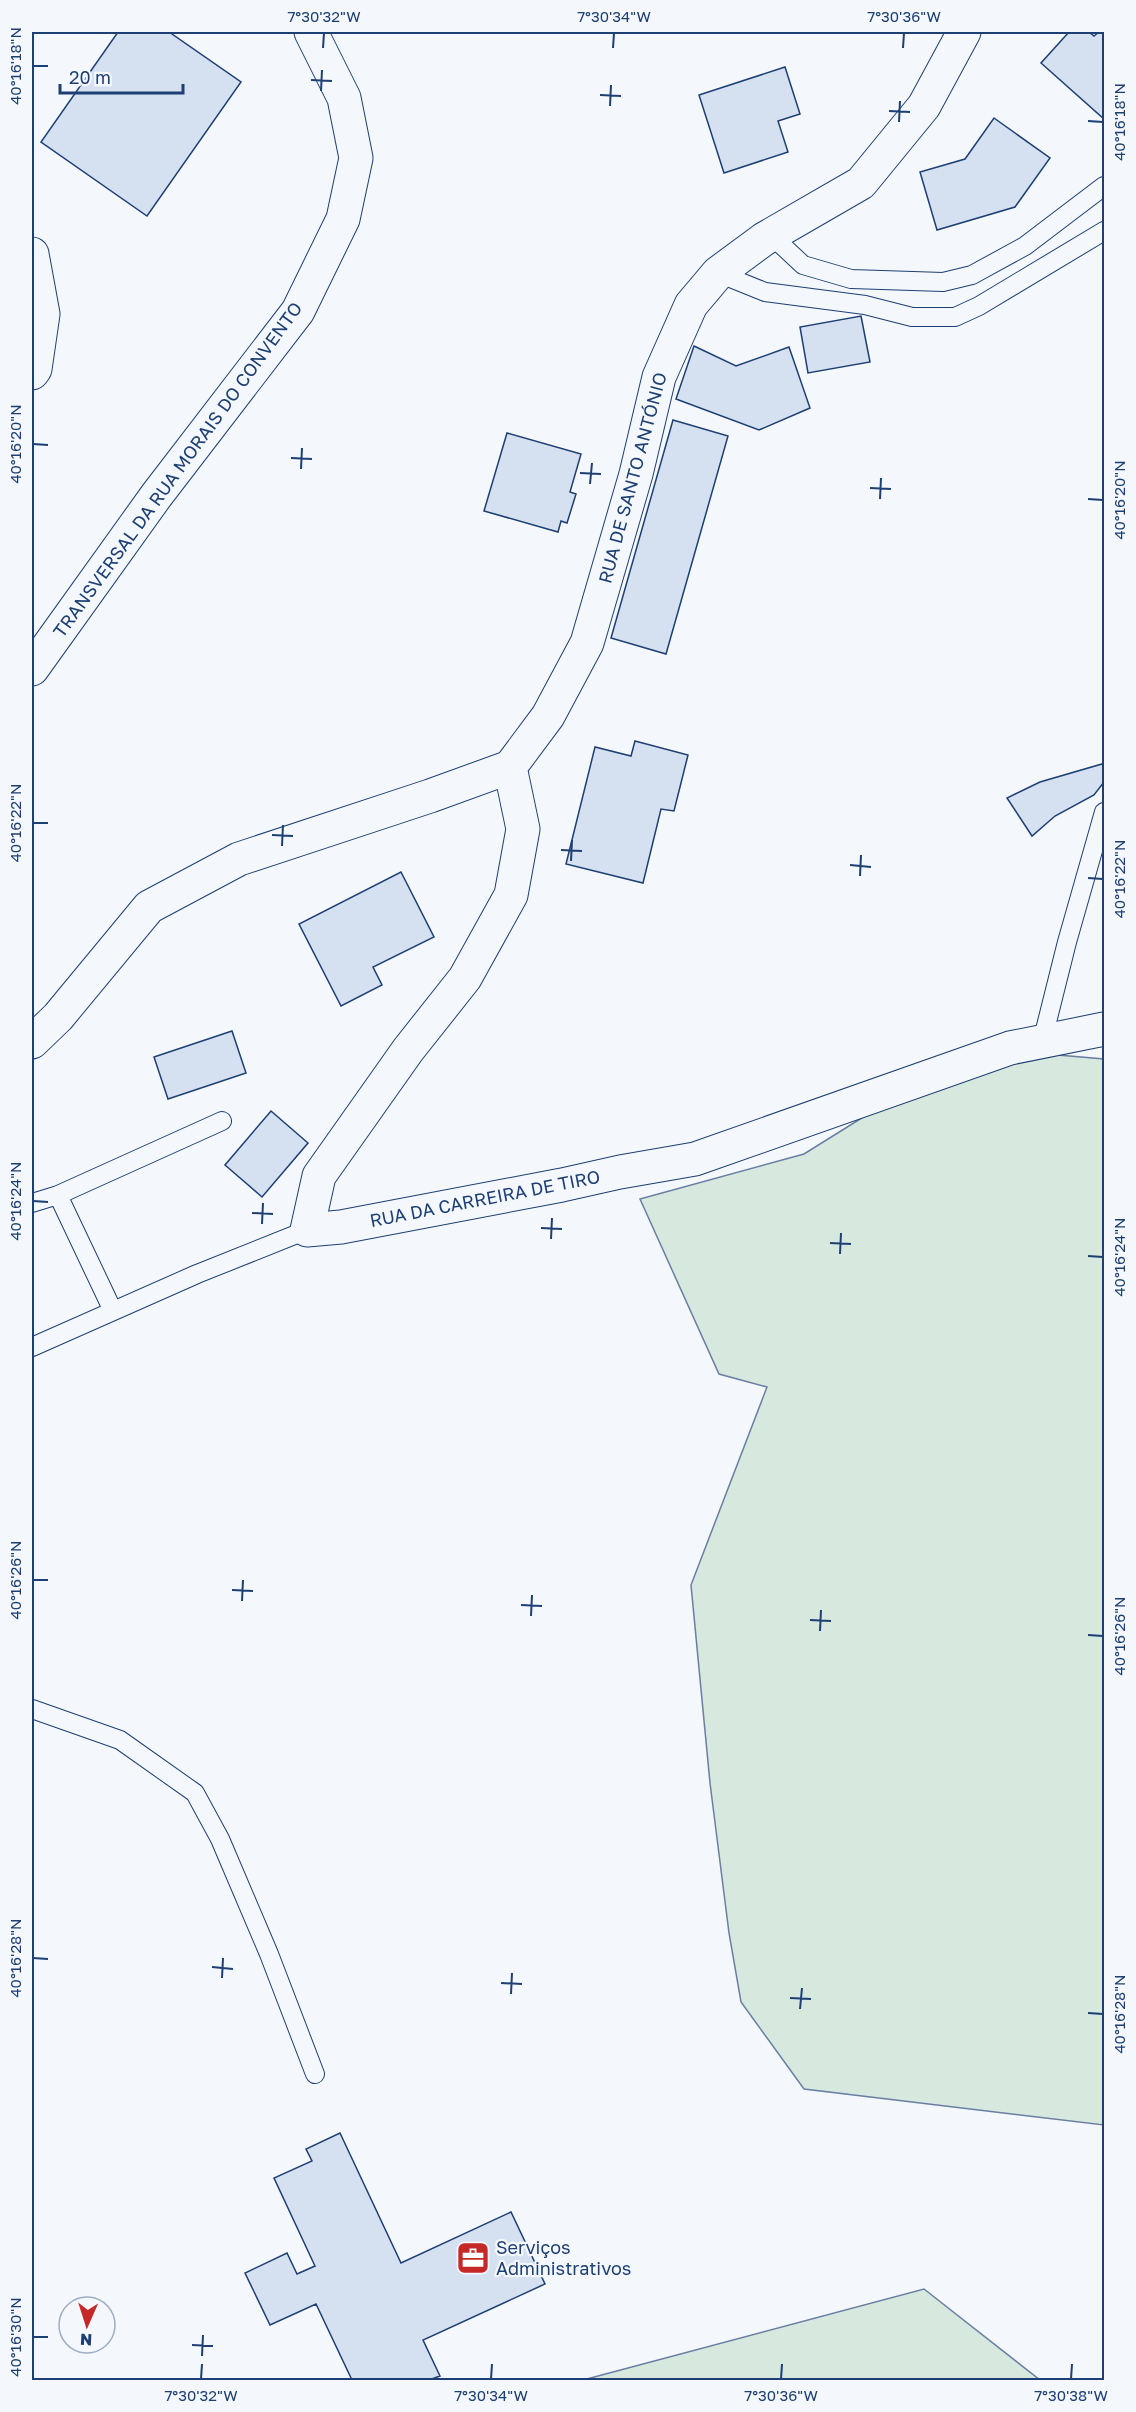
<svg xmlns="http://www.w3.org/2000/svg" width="1136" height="2412" viewBox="0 0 1136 2412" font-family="'Golos Text',sans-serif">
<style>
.green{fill:#d7e8df;stroke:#687fa3;stroke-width:1.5}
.building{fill:#d5e0f0;stroke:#1d3f73;stroke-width:1.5}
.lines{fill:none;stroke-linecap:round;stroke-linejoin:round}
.service-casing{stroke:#1d3f73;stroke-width:20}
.minor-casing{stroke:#1d3f73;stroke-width:35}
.service{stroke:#f4f7fb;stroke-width:18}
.minor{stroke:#f4f7fb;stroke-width:33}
.ticks{fill:none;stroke:#1d3f73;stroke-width:2}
.labels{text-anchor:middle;stroke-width:4.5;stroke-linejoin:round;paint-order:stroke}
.street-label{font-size:18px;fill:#1d3f73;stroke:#f4f7fb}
.poi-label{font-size:18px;fill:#1d3f73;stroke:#f4f7fb;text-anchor:start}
.neatline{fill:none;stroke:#1d3f73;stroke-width:2}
.ticks-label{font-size:15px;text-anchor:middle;fill:#1d3f73}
</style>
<rect width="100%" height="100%" fill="#f4f7fb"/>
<path class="green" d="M 1046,1054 L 1104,1059 L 1104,2125 L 804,2089 L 741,2002 L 729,1933 L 710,1783 L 691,1585 L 767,1387 L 719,1374 L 640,1199 L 804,1154 L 889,1101 Z
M 924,2289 L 1040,2380 L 583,2380 Z"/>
<path class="building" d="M 118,32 L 169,32 L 241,82 L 147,216 L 41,142 Z
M 1069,32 L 1089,32 L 1094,36 L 1099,32 L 1104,32 L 1104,119 L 1041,63 Z
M 785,67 L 800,114 L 778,121 L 788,152 L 724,173 L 699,95 Z
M 994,118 L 1050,158 L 1015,207 L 937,230 L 920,172 L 965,159 Z
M 861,316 L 870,362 L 808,373 L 800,327 Z
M 694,346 L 736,366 L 789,347 L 810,408 L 759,430 L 676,399 Z
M 673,420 L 728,436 L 666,654 L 611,638 Z
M 507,433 L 581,454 L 570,492 L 576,494 L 567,523 L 561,521 L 558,532 L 484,511 Z
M 635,741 L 688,755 L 674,811 L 661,809 L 643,883 L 566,864 L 595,747 L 631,756 Z
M 1102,764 L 1104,768 L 1104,782 L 1094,795 L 1055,816 L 1032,836 L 1007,798 L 1040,782 Z
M 401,872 L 434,937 L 373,967 L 382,985 L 341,1006 L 299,924 Z
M 232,1031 L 246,1073 L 168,1099 L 154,1057 Z
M 271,1111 L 308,1143 L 262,1197 L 225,1165 Z
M 340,2133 L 401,2263 L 511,2212 L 545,2284 L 423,2340 L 440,2376 L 429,2380 L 352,2380 L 316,2304 L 270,2325 L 245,2273 L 287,2253 L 297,2274 L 315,2266 L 274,2178 L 312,2161 L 306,2149 Z"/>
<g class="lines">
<g class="service-casing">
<path id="service" d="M 771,235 L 803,265 L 851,279 L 943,282 L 972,275 L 1025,246 L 1104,186
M 718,273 L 765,292 L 865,305 L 912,317 L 955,317 L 979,306 L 1104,231
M 1042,1042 L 1067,942 L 1104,812
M 58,1195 L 113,1311
M 32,1203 L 58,1195 L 222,1121
M 32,1347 L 197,1274 L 307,1230
M 32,1709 L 120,1740 L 195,1793 L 220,1839 L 269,1954 L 315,2074"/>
</g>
<g class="minor-casing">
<path id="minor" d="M 32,254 L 43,314 L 35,369 L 32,373
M 32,669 L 156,496 L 298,311 L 343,219 L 356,158 L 344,98 L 311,32
M 510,767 L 523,829 L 511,895 L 465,978 L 408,1050 L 319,1176 L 307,1230 L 341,1227 L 562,1185 L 620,1172 L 695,1159 L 1010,1048 L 1104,1029
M 32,1042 L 58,1017 L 149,907 L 239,859 L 430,796 L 510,767 L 548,716 L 587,643 L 636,474 L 659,377 L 691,305 L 718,273 L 764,239 L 861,183 L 924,106 L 964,32"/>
</g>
<use href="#service" class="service"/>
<use href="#minor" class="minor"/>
</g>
<path class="ticks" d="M 323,48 L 324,33M 613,48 L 614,33M 903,48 L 904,33M 33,66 L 48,66M 311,80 L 332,81M 321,91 L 322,70M 600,95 L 621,96M 610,106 L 611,85M 889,111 L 910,112M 1088,121 L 1103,122M 899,122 L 900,101M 33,444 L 48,445M 291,458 L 312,459M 301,469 L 302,448M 580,473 L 601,474M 590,484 L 592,463M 870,488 L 891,489M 880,499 L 881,478M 1088,499 L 1103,500M 33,823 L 48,823M 272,835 L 293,836M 282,846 L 283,825M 561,850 L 582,851M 571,861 L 572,840M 850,865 L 871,867M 860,876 L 861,855M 1088,878 L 1103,879M 33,1201 L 48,1202M 252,1213 L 273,1214M 262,1224 L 263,1203M 541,1228 L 562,1229M 551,1239 L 552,1218M 830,1243 L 851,1244M 840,1254 L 841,1233M 1088,1256 L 1103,1257M 33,1580 L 48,1580M 232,1590 L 253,1591M 242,1601 L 243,1580M 521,1605 L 542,1606M 531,1616 L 532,1595M 810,1620 L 831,1621M 820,1631 L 821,1610M 1088,1635 L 1103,1636M 33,1958 L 48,1959M 212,1967 L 233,1969M 222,1978 L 223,1958M 501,1983 L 522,1984M 511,1994 L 512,1973M 790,1998 L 811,1999M 800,2009 L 802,1988M 1088,2013 L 1103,2014M 33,2337 L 48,2337M 192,2345 L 213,2346M 202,2356 L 203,2335M 201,2379 L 202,2364M 491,2379 L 492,2364M 781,2379 L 782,2364M 1071,2379 L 1072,2364"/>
<defs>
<g id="office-square" transform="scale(1.725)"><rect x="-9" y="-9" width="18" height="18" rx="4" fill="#c62828" stroke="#f4f7fb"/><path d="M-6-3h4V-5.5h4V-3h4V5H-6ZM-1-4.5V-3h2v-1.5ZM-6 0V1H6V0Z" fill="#fff"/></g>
</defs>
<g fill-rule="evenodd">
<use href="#office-square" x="473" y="2258"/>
</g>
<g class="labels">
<g class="street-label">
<text transform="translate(178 470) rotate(-54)" y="6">TRANSVERSAL DA RUA MORAIS DO CONVENTO</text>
<text transform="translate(633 478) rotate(-75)" y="6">RUA DE SANTO ANTÓNIO</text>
<text transform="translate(485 1199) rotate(-11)" y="6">RUA DA CARREIRA DE TIRO</text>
</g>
<g class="poi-label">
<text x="496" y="2254">Serviços<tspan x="496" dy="21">Administrativos</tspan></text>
</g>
</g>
<rect width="1136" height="2412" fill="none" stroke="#f4f7fb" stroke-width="66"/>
<g transform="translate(87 2325) rotate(183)"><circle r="28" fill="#f4f7fb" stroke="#9eadc5" stroke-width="1.5"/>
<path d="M0-4.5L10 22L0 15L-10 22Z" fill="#c62828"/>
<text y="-9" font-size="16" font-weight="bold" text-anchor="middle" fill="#1d3f73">N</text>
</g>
<path d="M60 84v9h123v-9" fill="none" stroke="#1d3f73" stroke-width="3"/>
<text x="69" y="84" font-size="18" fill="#1d3f73" stroke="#f4f7fb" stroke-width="4.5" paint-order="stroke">20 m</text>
<rect x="33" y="33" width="1070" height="2346" class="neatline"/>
<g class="ticks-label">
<text x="324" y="22">7°30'32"W</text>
<text x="614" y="22">7°30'34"W</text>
<text x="904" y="22">7°30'36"W</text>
<text transform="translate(16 66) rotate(-90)" y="5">40°16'18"N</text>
<text transform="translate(1120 122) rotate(-90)" y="5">40°16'18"N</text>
<text transform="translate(16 444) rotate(-90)" y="5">40°16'20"N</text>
<text transform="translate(1120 500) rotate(-90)" y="5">40°16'20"N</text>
<text transform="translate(16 823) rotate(-90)" y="5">40°16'22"N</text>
<text transform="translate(1120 879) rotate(-90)" y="5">40°16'22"N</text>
<text transform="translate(16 1201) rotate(-90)" y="5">40°16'24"N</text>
<text transform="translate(1120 1257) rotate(-90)" y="5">40°16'24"N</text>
<text transform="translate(16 1580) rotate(-90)" y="5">40°16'26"N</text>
<text transform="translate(1120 1636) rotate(-90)" y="5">40°16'26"N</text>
<text transform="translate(16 1958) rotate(-90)" y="5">40°16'28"N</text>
<text transform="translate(1120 2014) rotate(-90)" y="5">40°16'28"N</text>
<text transform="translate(16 2337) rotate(-90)" y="5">40°16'30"N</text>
<text x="201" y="2401">7°30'32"W</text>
<text x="491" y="2401">7°30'34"W</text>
<text x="781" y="2401">7°30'36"W</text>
<text x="1071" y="2401">7°30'38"W</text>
</g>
</svg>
